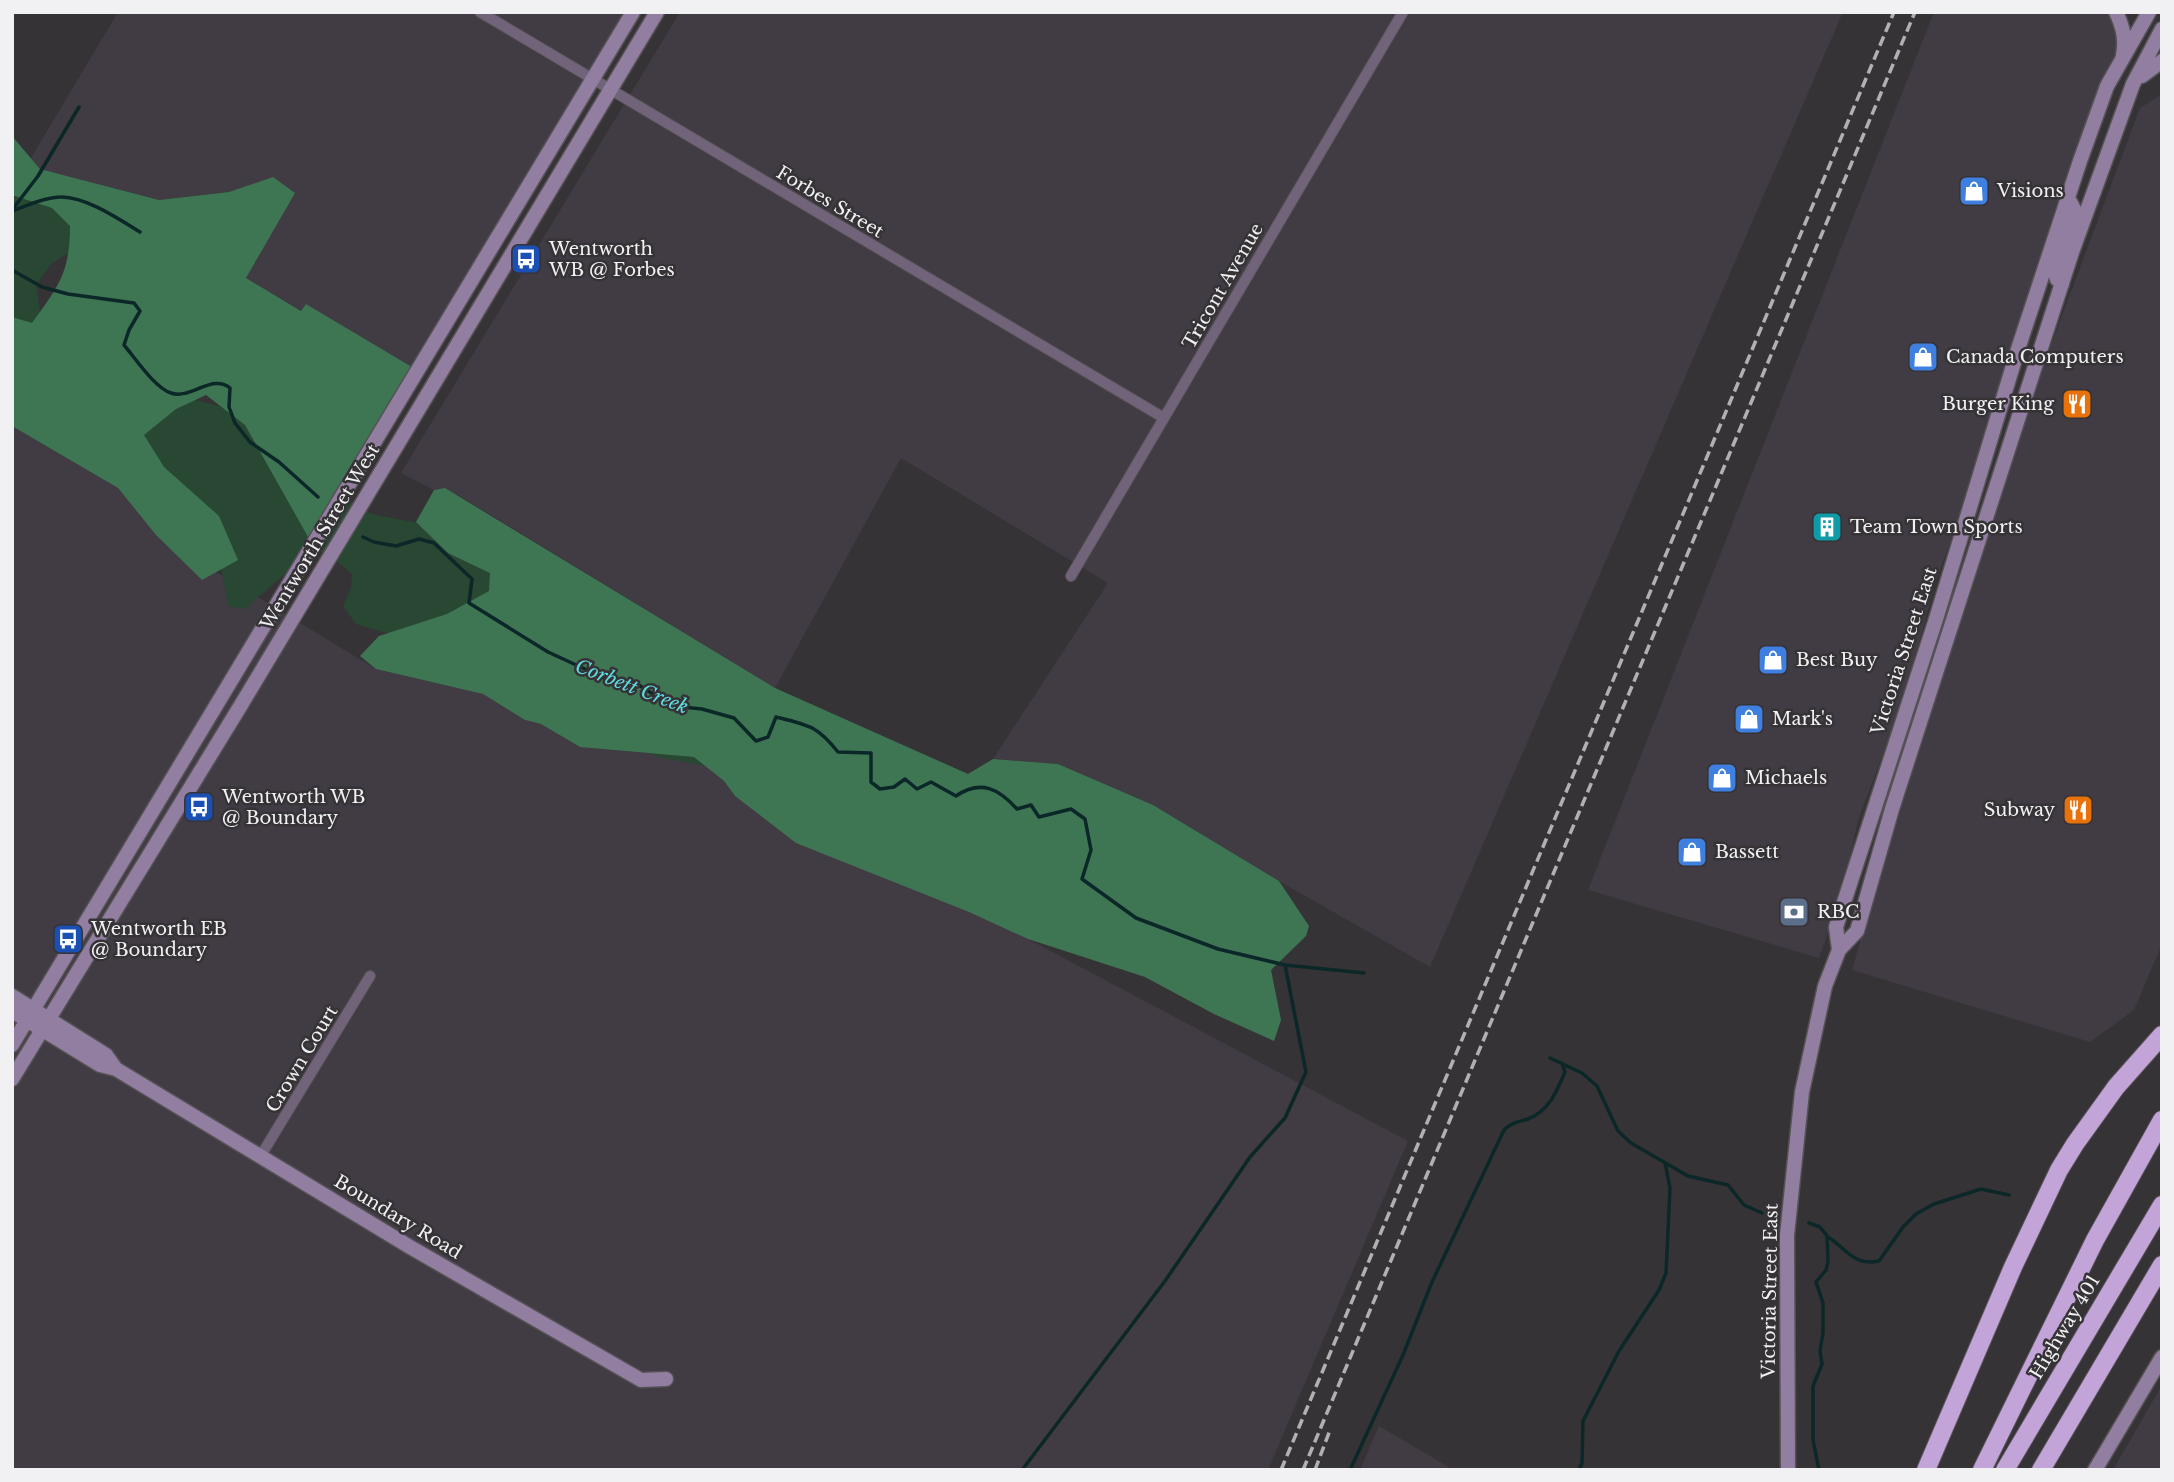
<svg xmlns="http://www.w3.org/2000/svg" width="2174" height="1482" viewBox="0 0 2174 1482" font-family="'Libre Baskerville',serif">
<style>
.built{fill:#413b43}
.green{fill:#284834}
.forest{fill:#3e7654}
.lines{fill:none;stroke-linecap:round;stroke-linejoin:round}
.stream{stroke:#0c2728;stroke-width:3.5}
.street-casing{stroke:#545154;stroke-width:12}
.secondary-casing{stroke:#545154;stroke-width:17}
.highway-casing{stroke:#545154;stroke-width:20}
.street{stroke:#71647a;stroke-width:10}
.secondary{stroke:#927ea0;stroke-width:14}
.highway{stroke:#c3a4d9;stroke-width:18}
.rail{stroke:#b2b0b3;stroke-width:3.5;stroke-dasharray:10 5;stroke-linecap:butt}
.labels{text-anchor:middle;stroke-width:5;stroke-linejoin:round;paint-order:stroke}
.poi-label{font-size:18px;fill:#f1f0f2;stroke:#363336;text-anchor:start}
.street-label{font-size:18px;fill:#f1f0f2;stroke:#363336}
.water-label{font-size:19px;font-style:italic;fill:#5edce0;stroke:#363336}
</style>
<rect width="100%" height="100%" fill="#363336"/>
<path class="built" d="M 118,12 L 625,12 L 417,370 L 306,304 L 302,311 L 246,278 L 258,257 L 273,177 L 229,192 L 159,200 L 40,169 L 31,158 Z
M 680,12 L 1843,12 L 1430,967 L 1279,881 L 1153,805 L 1058,764 L 993,759 L 1108,583 L 901,458 L 775,688 L 458,495 L 434,490 L 401,473 Z
M 1934,12 L 2111,12 L 2121,43 L 1975,476 L 1935,583 L 1904,699 L 1858,820 L 1843,890 L 1819,958 L 1588,890 Z
M 2162,94 L 2162,944 L 2134,1010 L 2090,1042 L 1852,970 L 1877,883 L 2045,361 L 2140,108 Z
M 12,426 L 118,488 L 156,535 L 202,580 L 216,572 L 376,669 L 483,694 L 525,720 L 541,724 L 580,747 L 694,757 L 724,781 L 735,796 L 1028,939 L 1408,1141 L 1268,1470 L 12,1470 Z
M 2162,1385 L 2162,1470 L 2113,1470 Z
M 1379,1426 L 1454,1470 L 1360,1470 Z"/>
<path class="green" d="M 12,192 L 52,208 L 98,234 L 51,264 L 36,285 L 50,378 L 12,341 Z
M 187,398 L 222,407 L 271,432 L 331,490 L 372,514 L 467,533 L 711,767 L 657,757 L 576,716 L 472,603 L 455,609 L 417,642 L 356,624 L 343,606 L 351,588 L 352,574 L 330,555 L 312,550 L 245,609 L 228,606 L 221,567 L 130,433 Z"/>
<path class="forest" d="M 12,136 L 40,169 L 159,200 L 229,192 L 273,177 L 295,193 L 246,278 L 301,311 L 306,304 L 417,370 L 312,544 L 245,425 L 206,395 L 176,409 L 144,435 L 164,467 L 219,516 L 238,560 L 202,580 L 156,535 L 118,488 L 12,426 L 12,317 L 32,323 C 58,287 70,273 70,226 L 52,208 L 12,195 Z
M 445,488 L 775,688 L 968,774 L 993,759 L 1058,764 L 1153,805 L 1279,881 L 1309,926 L 1306,936 L 1271,970 L 1281,1020 L 1274,1041 L 1214,1014 L 1145,977 L 1028,939 L 969,912 L 796,843 L 735,796 L 724,781 L 694,757 L 580,747 L 541,724 L 525,720 L 483,694 L 376,669 L 360,656 L 379,636 L 447,614 L 489,591 L 490,573 L 448,553 L 416,522 L 434,490 Z"/>
<g class="lines">
<path class="stream" d="M 12,210 L 38,176 L 79,107
M 12,211 C 26,206 45,197 60,197 C 85,196 119,219 140,232
M 12,270 L 42,287 L 68,294 L 134,303 L 140,311 L 129,330 L 124,345 C 135,358 155,388 171,393 C 191,400 212,373 230,388 L 229,407 L 235,423 L 250,442 L 279,462 L 318,497
M 363,537 L 374,542 L 396,546 L 419,539 L 434,543 L 472,579 L 469,603 L 548,652 L 611,681 L 634,682 L 672,706 L 702,709 L 734,718 L 756,741 L 768,737 L 776,717 C 809,725 817,726 838,752 L 871,753 L 871,782 L 880,789 L 894,787 L 905,779 L 917,789 L 931,782 L 956,796 C 981,779 999,789 1017,809 L 1031,805 L 1039,817 L 1071,809 L 1085,819 L 1091,850 L 1082,879 L 1136,918 L 1218,949 L 1285,965 L 1364,973
M 1550,1058 L 1582,1073 L 1597,1086 L 1618,1131 L 1631,1143 L 1688,1176 L 1728,1185 L 1744,1205 L 1762,1213
M 1809,1223 L 1820,1227 L 1827,1236 L 1828,1262 L 1826,1270 L 1816,1282 L 1823,1303 L 1823,1333 L 1820,1351 L 1822,1364 L 1813,1386 L 1813,1440 L 1819,1470
M 1828,1237 C 1846,1248 1854,1267 1879,1261 L 1903,1227 L 1916,1214 L 1934,1204 L 1981,1189 L 2009,1195
M 1022,1470 L 1165,1281 L 1250,1157 L 1285,1118 L 1306,1072 L 1285,965
M 1350,1470 L 1403,1355 L 1432,1282 L 1504,1130 C 1512,1122 1518,1122 1528,1119 C 1549,1111 1557,1091 1565,1072 L 1562,1063
M 1579,1470 L 1582,1463 L 1583,1421 L 1619,1351 L 1659,1290 L 1666,1273 L 1670,1188 L 1665,1163"/>
<g class="street-casing">
<path id="street" d="M 480,12 L 1164,418
M 1071,576 L 1403,12
M 260,1157 L 370,976"/>
</g>
<g class="secondary-casing">
<path id="secondary" d="M 2116,12 C 2123,27 2126,39 2123,55
M 2142,76 L 2162,61
M 2062,284 L 2057,279 L 2055,272 L 2075,211 L 2068,198
M 1839,950 L 1836,927 L 1936,619 L 2019,346 L 2080,161 L 2107,86 L 2149,12
M 12,996 L 106,1055 L 116,1069
M 12,1011 L 100,1065 L 116,1069 L 410,1247 L 641,1380 L 666,1379
M 12,1045 L 633,12
M 12,1079 L 241,705 L 657,12
M 1788,1470 L 1787,1235 L 1802,1092 L 1825,986 L 1839,950 L 1857,931 L 1892,809 L 2072,252 L 2133,84 L 2162,29
M 2095,1470 L 2162,1357"/>
</g>
<g class="highway-casing">
<path id="highway" d="M 1926,1470 L 2013,1267 L 2059,1170 L 2075,1144 L 2116,1087 L 2162,1035
M 1982,1470 L 2095,1240 L 2162,1120
M 2005,1470 L 2162,1205
M 2041,1470 L 2162,1265"/>
</g>
<use href="#street" class="street"/>
<use href="#secondary" class="secondary"/>
<use href="#highway" class="highway"/>
<path class="rail" d="M 1281,1470 L 1894,12
M 1303,1470 L 1915,12
M 1315,1470 L 1330,1430"/>
</g>
<defs>
<g id="shop-square" transform="scale(1.575)"><rect x="-9" y="-9" width="18" height="18" rx="4" fill="#3f7fe0" stroke="#363336"/><path d="M-5-2.5h2.3a2.7 3.5 0 0 1 5.4 0H5L5.5 6h-11ZM-1.5-2.5h3a1.5 2.3 0 0 0-3 0Z" fill="#fff"/></g>
<g id="bus-square" transform="scale(1.575)"><rect x="-9" y="-9" width="18" height="18" rx="4" fill="#1a4fb4" stroke="#363336"/><path d="M-5-6H5V4H4V6H2V4H-2V6H-4V4H-5ZM-3.5-4V0h7V-4ZM-3.5 1.2v1.5H-2V1.2ZM2 1.2v1.5H3.5V1.2Z" fill="#fff"/></g>
<g id="restaurant-square" transform="scale(1.575)"><rect x="-9" y="-9" width="18" height="18" rx="4" fill="#e8710a" stroke="#363336"/><path d="M-5-6h1v4h1v-4h1v4h1v-4h1v5L-1.5 .5V6h-2V.5L-5-1ZM5-6V6H3V1.5H1.5Q1.5-4 5-6Z" fill="#fff"/></g>
<g id="building-square" transform="scale(1.575)"><rect x="-9" y="-9" width="18" height="18" rx="4" fill="#0f9aa8" stroke="#363336"/><path d="M-4-6H4V6H1V3H-1V6H-4ZM-2.5-4.3h1.7v1.8h-1.7ZM.8-4.3h1.7v1.8H.8ZM-2.5-1h1.7V.8h-1.7ZM.8-1h1.7V.8H.8Z" fill="#fff"/></g>
<g id="bank-square" transform="scale(1.575)"><rect x="-9" y="-9" width="18" height="18" rx="4" fill="#5c6f8a" stroke="#363336"/><path d="M-6-4H6V4H-6ZM0-2.3a2.3 2.3 0 1 0 0 4.6a2.3 2.3 0 1 0 0-4.6Z" fill="#fff"/></g>
</defs>
<g fill-rule="evenodd">
<use href="#shop-square" x="1974" y="191"/>
<use href="#bus-square" x="526" y="259"/>
<use href="#shop-square" x="1923" y="357"/>
<use href="#restaurant-square" x="2077" y="404"/>
<use href="#building-square" x="1827" y="527"/>
<use href="#shop-square" x="1773" y="660"/>
<use href="#shop-square" x="1749" y="719"/>
<use href="#shop-square" x="1722" y="778"/>
<use href="#bus-square" x="199" y="807"/>
<use href="#restaurant-square" x="2078" y="810"/>
<use href="#shop-square" x="1692" y="852"/>
<use href="#bank-square" x="1794" y="912"/>
<use href="#bus-square" x="68" y="939"/>
</g>
<g class="labels">
<g class="poi-label">
<text x="1997" y="197">Visions</text>
<text x="549" y="255">Wentworth<tspan x="549" dy="21">WB @ Forbes</tspan></text>
<text x="1946" y="363">Canada Computers</text>
<text x="2054" y="410" text-anchor="end">Burger King</text>
<text x="1850" y="533">Team Town Sports</text>
<text x="1796" y="666">Best Buy</text>
<text x="1772" y="725">Mark's</text>
<text x="1745" y="784">Michaels</text>
<text x="222" y="803">Wentworth WB<tspan x="222" dy="21">@ Boundary</tspan></text>
<text x="2055" y="816" text-anchor="end">Subway</text>
<text x="1715" y="858">Bassett</text>
<text x="1817" y="918">RBC</text>
<text x="91" y="935">Wentworth EB<tspan x="91" dy="21">@ Boundary</tspan></text>
</g>
<g class="street-label">
<text transform="translate(830 202) rotate(31)" y="6">Forbes Street</text>
<text transform="translate(1223 286) rotate(-60)" y="6">Tricont Avenue</text>
<text transform="translate(320 537) rotate(-59)" y="6">Wentworth Street West</text>
<text transform="translate(1904 651) rotate(-72)" y="6">Victoria Street East</text>
<text transform="translate(302 1059) rotate(-59)" y="6">Crown Court</text>
<text transform="translate(398 1217) rotate(31)" y="6">Boundary Road</text>
<text transform="translate(1770 1291) rotate(-89)" y="6">Victoria Street East</text>
<text transform="translate(2065 1327) rotate(-59)" y="6">Highway 401</text>
</g>
<g class="water-label">
<text transform="translate(632 686) rotate(21)" y="7">Corbett Creek</text>
</g>
</g>
<rect width="2174" height="1482" fill="none" stroke="#f1f0f2" stroke-width="28"/>
</svg>
